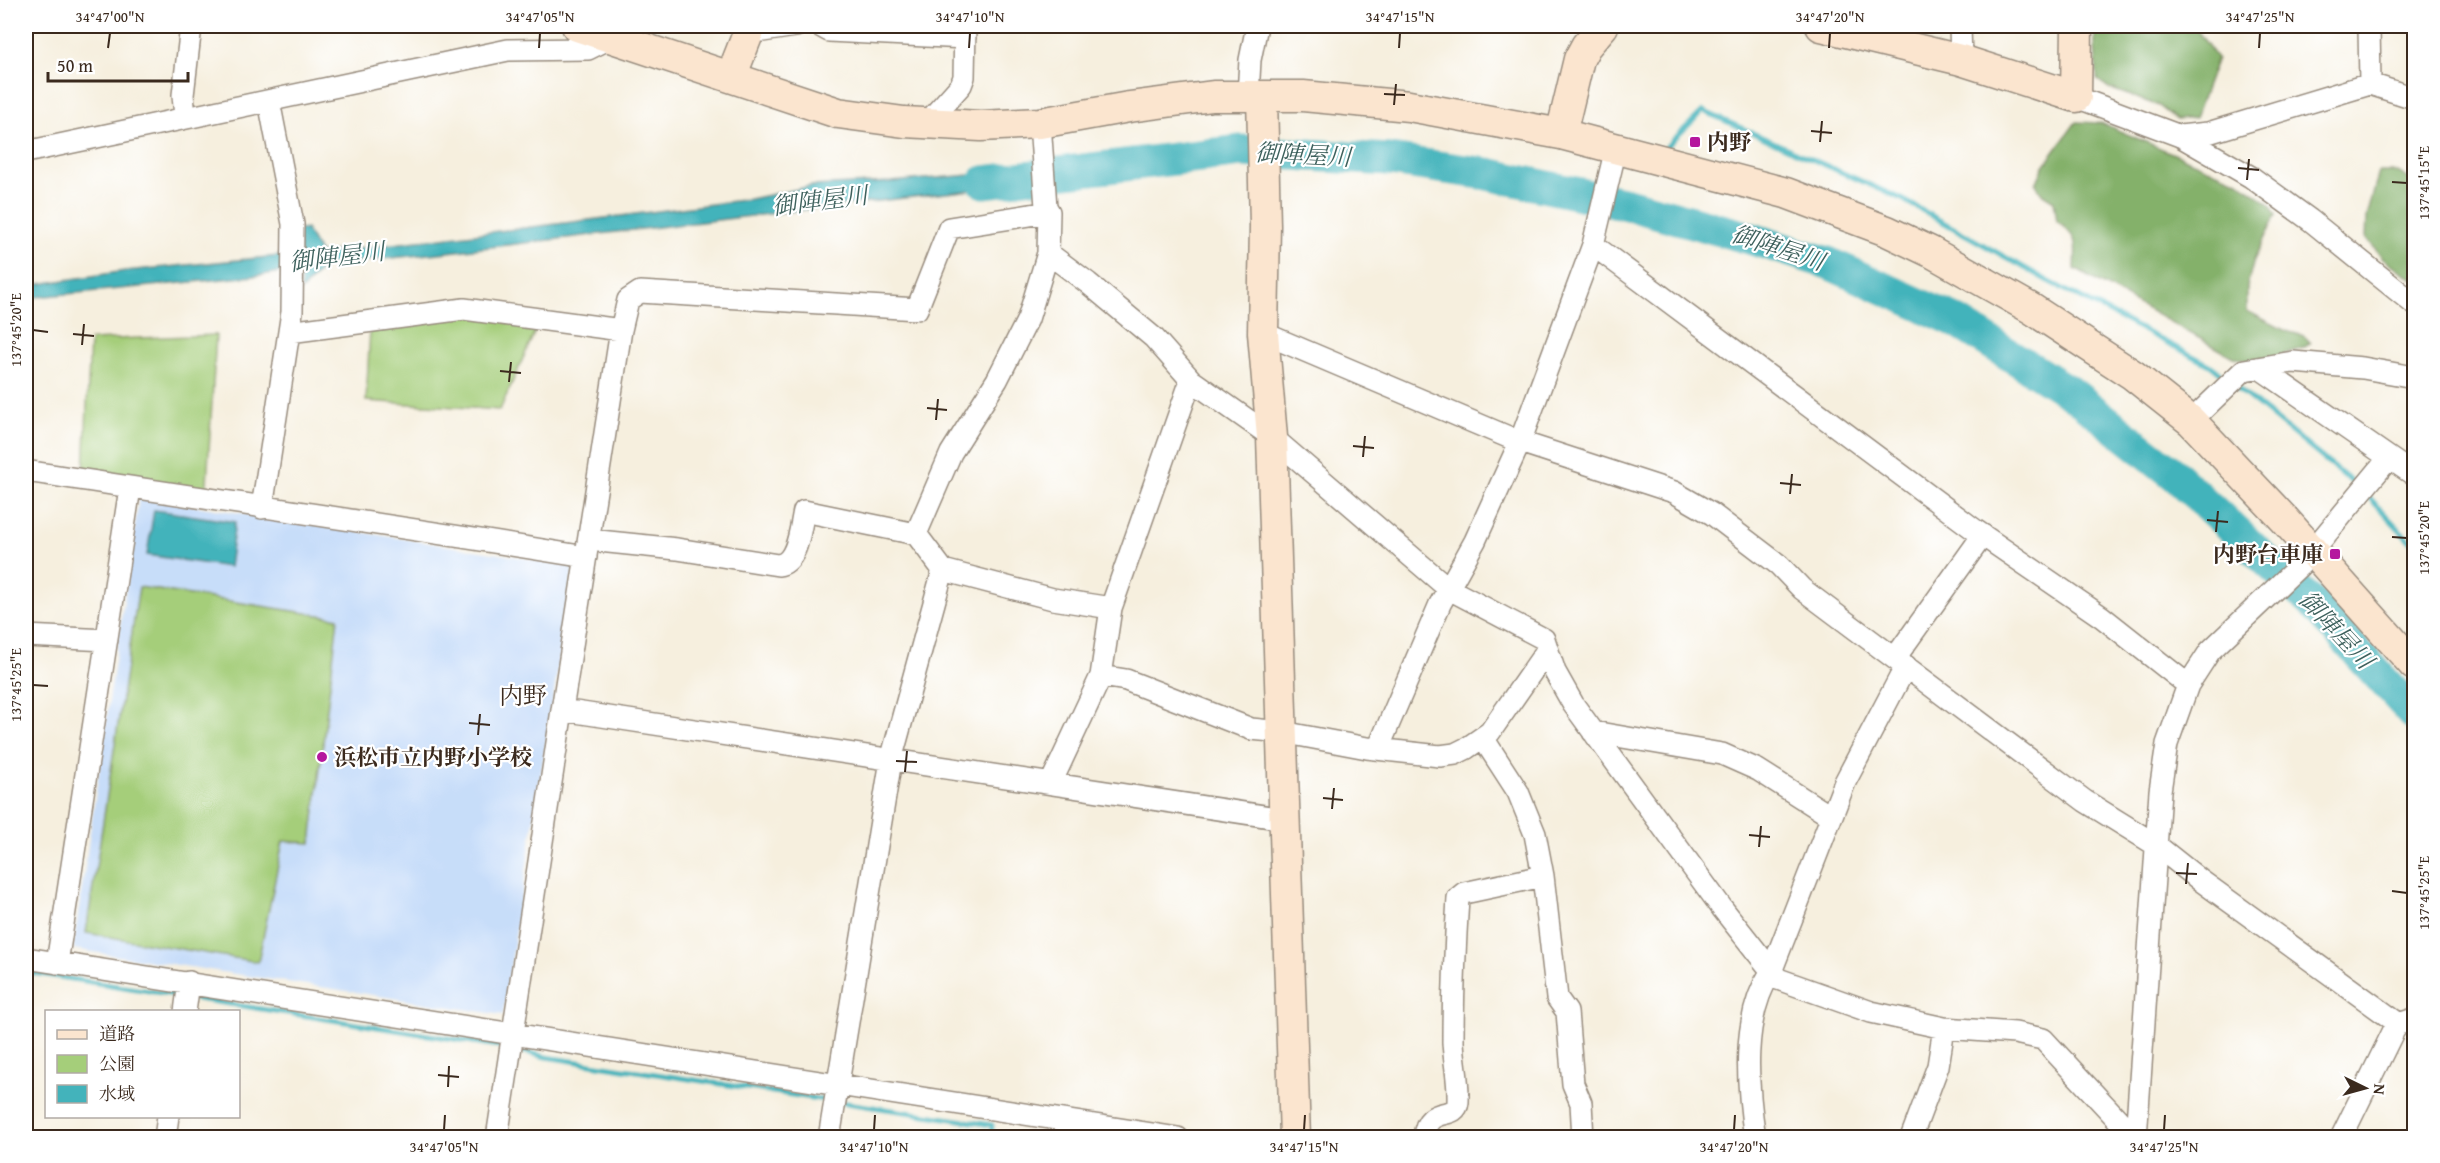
<svg xmlns="http://www.w3.org/2000/svg" width="2440" height="1163" viewBox="0 0 2440 1163" font-family="'Gentium Book Plus','Noto Serif JP',serif">
<style>
.built{fill:#c7ddf9}
.green{fill:#a5ce7a;stroke:#707c4c;stroke-width:1.5}
.forest{fill:#84b16a;stroke:#606e44;stroke-width:1.5}
.water{fill:#43b3bb;stroke:#3f6e6c;stroke-width:1.5}
.lines{fill:none;stroke-linecap:round;stroke-linejoin:round}
.stream{stroke:#43b3bb;stroke-width:5}
.river{stroke:#43b3bb;stroke-width:33}
.street-casing{stroke:#988c7e;stroke-width:24}
.secondary-casing{stroke:#988c7e;stroke-width:33}
.street{stroke:#fff;stroke-width:21}
.secondary{stroke:#fbe5cf;stroke-width:30}
.ticks{fill:none;stroke:#3b2a1e;stroke-width:2}
.poi-dot{fill:#b5179e;stroke:#fff;stroke-width:2}
.labels{text-anchor:middle;stroke-width:4.5;stroke-linejoin:round;paint-order:stroke}
.poi-label{font-size:22px;font-weight:bold;fill:#3b2a1e;stroke:#fff;text-anchor:start}
.water-label{font-size:24px;font-style:italic;fill:#3e615d;stroke:#fff}
.neighbourhood-label{font-size:24px;fill:#3b2a1e;stroke:#fff}
.neatline{fill:none;stroke:#3b2a1e;stroke-width:2}
.ticks-label{font-size:15px;text-anchor:middle;fill:#3b2a1e}
</style>
<rect width="100%" height="100%" fill="#fff"/>
<filter id="ink" filterUnits="userSpaceOnUse"><feTurbulence type="fractalNoise" baseFrequency=".0167" numOctaves="2"/><feDisplacementMap in="SourceGraphic" scale="12" xChannelSelector="R" yChannelSelector="G"/><feConvolveMatrix kernelMatrix="1 2 1 2 8 2 1 2 1" color-interpolation-filters="sRGB"/></filter>
<filter id="wash" filterUnits="userSpaceOnUse"><feTurbulence type="fractalNoise" baseFrequency=".008" numOctaves="4" result="noise"/><feDisplacementMap in="SourceGraphic" scale="24" xChannelSelector="R" yChannelSelector="G"/><feGaussianBlur stdDeviation="1.35" result="paint"/><feColorMatrix in="noise" values="0 0 0 0 0 0 0 0 0 0 0 0 0 0 0 0 0 1.4 0 .05"/><feComposite in="paint" operator="in"/></filter>
<g filter="url(#wash)">
<rect width="100%" height="100%" fill="#f6efde"/>
<path class="built" d="M 139,497 L 574,566 L 503,1015 L 73,949 Z"/>
<path class="green" d="M 459,309 L 540,320 L 500,410 L 366,401 L 370,330 Z
M 216,335 L 206,500 L 84,472 L 90,340 Z
M 139,587 L 338,618 L 311,843 L 283,841 L 258,962 L 86,933 Z"/>
<path class="forest" d="M 2094,26 L 2197,26 L 2196,29 L 2217,58 L 2195,118 L 2177,120 L 2159,106 L 2109,88 L 2097,79 Z
M 2076,122 L 2101,123 L 2238,181 L 2270,204 L 2276,215 L 2254,260 L 2247,287 L 2247,311 L 2286,331 L 2304,336 L 2311,343 L 2303,348 L 2255,363 L 2233,357 L 2075,269 C 2076,241 2079,239 2057,221 L 2054,201 L 2041,193 L 2036,184 L 2044,166 Z
M 2379,172 L 2398,172 L 2414,182 L 2414,280 L 2383,258 L 2366,238 L 2367,217 Z"/>
<path class="water" d="M 1026,170 L 1031,183 L 448,252 L 325,265 L 301,291 L 300,269 L 255,276 L 26,298 L 26,286 L 125,271 L 300,254 L 298,230 L 306,229 L 320,253 L 605,218 L 750,199 L 812,186 L 891,182 Z
M 154,510 L 235,522 L 229,567 L 147,555 Z"/>
<g class="lines">
<path class="stream" d="M 1667,146 L 1703,111 L 1902,199 L 2048,281 L 2210,365 L 2219,372
M 2236,387 L 2359,488
M 2366,494 L 2414,545
M 26,972 L 182,996
M 191,998 L 505,1047
M 514,1049 L 546,1057 L 831,1101
M 840,1102 L 992,1125 L 991,1138"/>
<path class="river" d="M 984,182 L 1241,151 L 1390,160 L 1487,174 L 1627,204 L 1746,237 L 1828,263 L 1954,320 L 2074,395 L 2175,475 L 2313,604 L 2414,714"/>
</g>
</g>
<g filter="url(#ink)">
<g class="lines">
<g class="street-casing">
<path id="street" d="M 820,26 L 829,31 L 965,38
M 1960,26 L 1961,60
M 2369,26 L 2370,84
M 749,30 L 763,31 L 796,26
M 1248,96 L 1250,60 L 1257,26
M 2076,97 L 2180,136 L 2251,177 L 2310,220 L 2414,304
M 185,117 L 183,95 L 191,26
M 927,123 L 961,85 L 964,77 L 965,26
M 2180,136 L 2208,133 L 2370,84 L 2414,98
M 26,152 L 508,50 L 588,49 L 612,37
M 1593,245 L 1975,530 L 2102,617 L 2188,685
M 1048,253 L 1088,283 L 1154,338 L 1191,380 L 1272,437 L 1449,589 L 1544,639 L 1555,672 L 1573,704 L 1722,908 L 1778,979 L 1871,1012 L 1944,1028 L 2015,1033 L 2043,1039 L 2135,1138
M 289,332 L 464,309 L 621,330
M 1263,333 L 1520,442 L 1674,492 L 1712,514 L 1779,565 L 1802,589 L 2085,801 L 2156,845 L 2200,880 L 2399,1024
M 2261,369 L 2414,475
M 2191,421 L 2244,370 L 2293,362 L 2363,368 L 2414,377
M 26,471 C 212,500 399,526 586,557
M 262,508 L 292,312 L 293,224 L 269,101
M 589,540 L 677,549 L 778,565 C 798,563 800,528 804,511 L 916,534
M 2313,550 L 2389,458
M 943,570 L 1053,599 L 1111,608
M 26,636 L 107,640
M 1895,658 L 1983,535
M 1101,676 L 1126,680 L 1251,729 L 1282,732 L 1367,748 L 1440,756 L 1455,754 L 1467,748 L 1490,732 L 1547,650
M 562,710 L 621,330 L 628,300 L 640,292 L 917,309 L 949,228 L 1049,212 L 1046,207 L 1040,123
M 1593,732 L 1722,754 L 1758,770 L 1830,816
M 1378,749 L 1440,604 L 1475,541 L 1520,442 L 1593,245 L 1616,148
M 1051,783 L 1101,676 L 1111,608 L 1191,380
M 1543,876 L 1557,998 L 1567,1012 L 1573,1084 L 1581,1103 L 1583,1138
M 26,958 L 1178,1138
M 57,963 L 130,488
M 185,1012 L 189,982
M 165,1138 L 168,1116
M 497,1138 L 562,710 L 1284,819
M 829,1138 L 891,760 L 943,570 L 916,534 L 951,453 L 997,380 L 1028,319 L 1048,253 L 1049,212
M 1424,1138 C 1426,1103 1456,1122 1458,1102 C 1459,1082 1454,1061 1453,1042 C 1453,994 1455,946 1458,898 L 1464,893 L 1543,876 L 1535,834 L 1518,792 L 1483,738
M 1755,1138 C 1747,1086 1741,1018 1771,972 L 1845,782 L 1906,666
M 1911,1138 L 1938,1066 L 1944,1028
M 2136,1138 L 2160,791 L 2167,744 L 2188,685 L 2210,651 L 2314,552
M 2341,1138 L 2394,1030 L 2399,1024 L 2414,1019"/>
</g>
<g class="secondary-casing">
<path id="secondary" d="M 577,26 L 838,113 L 904,122 L 981,126 L 1040,123 L 1129,107 L 1213,96 L 1303,96 L 1409,106 L 1561,134 L 1786,193 L 1887,231 L 1931,252 L 2032,309 L 2133,375 L 2191,421 L 2285,520 L 2414,665
M 1821,26 L 1961,60 L 2076,97 L 2077,26
M 731,77 L 751,26
M 1262,96 L 1265,226 L 1263,333 L 1272,437 L 1295,1138
M 1561,134 L 1579,59 L 1586,46 L 1603,26"/>
</g>
<use href="#street" class="street"/>
<use href="#secondary" class="secondary"/>
</g>
</g>
<path class="ticks" d="M 108,48 L 110,33M 539,48 L 540,33M 969,48 L 970,33M 1399,48 L 1400,33M 1829,48 L 1830,33M 2259,48 L 2260,33M 1384,94 L 1405,95M 1394,105 L 1396,84M 1811,131 L 1832,133M 1820,142 L 1822,121M 2238,168 L 2259,170M 2247,180 L 2249,159M 2392,182 L 2407,183M 33,330 L 48,332M 73,334 L 94,336M 82,345 L 84,324M 500,371 L 521,373M 509,382 L 511,362M 927,408 L 947,410M 936,420 L 938,399M 1353,446 L 1374,448M 1363,457 L 1365,436M 1780,483 L 1801,485M 1790,494 L 1792,474M 2207,520 L 2228,522M 2216,532 L 2218,511M 2392,537 L 2407,538M 33,685 L 48,686M 469,723 L 490,725M 478,735 L 480,714M 896,761 L 917,762M 905,772 L 907,751M 1323,798 L 1343,800M 1332,809 L 1334,788M 1749,835 L 1770,837M 1759,847 L 1761,826M 2176,873 L 2197,874M 2186,884 L 2188,863M 2392,891 L 2407,893M 438,1075 L 459,1077M 448,1087 L 449,1066M 444,1130 L 445,1115M 874,1130 L 875,1115M 1304,1130 L 1305,1115M 1734,1130 L 1735,1115M 2164,1130 L 2165,1115"/>
<g class="poi-dot">
<rect x="1689" y="136" width="12" height="12" rx="3"/>
<rect x="2329" y="548" width="12" height="12" rx="3"/>
<circle cx="322" cy="757" r="6"/>
</g>
<g class="labels">
<g class="poi-label">
<text x="1707" y="150">内野</text>
<text x="2323" y="562" text-anchor="end">内野台車庫</text>
<text x="334" y="765">浜松市立内野小学校</text>
</g>
<g class="water-label">
<text transform="translate(1303 155) rotate(3)" y="8">御陣屋川</text>
<text transform="translate(820 201) rotate(-7)" y="8">御陣屋川</text>
<text transform="translate(1778 248) rotate(18)" y="8">御陣屋川</text>
<text transform="translate(337 257) rotate(-7)" y="8">御陣屋川</text>
<text transform="translate(2336 630) rotate(47)" y="8">御陣屋川</text>
</g>
<g class="neighbourhood-label">
<text x="523" y="704">内野</text>
</g>
</g>
<rect width="2440" height="1163" fill="none" stroke="#fff" stroke-width="66"/>
<rect x="45" y="1010" width="195" height="108" fill="#ffffff" stroke="#b1aaa5" stroke-width="1.5"/>
<rect x="57" y="1030" width="30" height="9" fill="#fbe5cf" stroke="#b1aaa5" stroke-width="1.5"/>
<text x="99" y="1040" font-size="18" fill="#3b2a1e">道路</text>
<rect x="57" y="1055" width="30" height="18" fill="#a5ce7a" stroke="#b1aaa5" stroke-width="1.5"/>
<text x="99" y="1070" font-size="18" fill="#3b2a1e">公園</text>
<rect x="57" y="1085" width="30" height="18" fill="#43b3bb" stroke="#b1aaa5" stroke-width="1.5"/>
<text x="99" y="1100" font-size="18" fill="#3b2a1e">水域</text>
<g transform="translate(2365 1088) rotate(95)" stroke="#ffffff" stroke-width="4.5" paint-order="stroke">
<path d="M0-4.5L10 22L0 15L-10 22Z" fill="#3b2a1e"/>
<text y="-9" font-size="16" font-weight="bold" text-anchor="middle" fill="#3b2a1e">N</text>
</g>
<path d="M48 72v9h140v-9" fill="none" stroke="#3b2a1e" stroke-width="3"/>
<text x="57" y="72" font-size="18" fill="#3b2a1e" stroke="#ffffff" stroke-width="4.5" paint-order="stroke">50 m</text>
<rect x="33" y="33" width="2374" height="1097" class="neatline"/>
<g class="ticks-label">
<text x="110" y="22">34°47'00"N</text>
<text x="540" y="22">34°47'05"N</text>
<text x="970" y="22">34°47'10"N</text>
<text x="1400" y="22">34°47'15"N</text>
<text x="1830" y="22">34°47'20"N</text>
<text x="2260" y="22">34°47'25"N</text>
<text transform="translate(2424 183) rotate(-90)" y="5">137°45'15"E</text>
<text transform="translate(16 330) rotate(-90)" y="5">137°45'20"E</text>
<text transform="translate(2424 538) rotate(-90)" y="5">137°45'20"E</text>
<text transform="translate(16 685) rotate(-90)" y="5">137°45'25"E</text>
<text transform="translate(2424 893) rotate(-90)" y="5">137°45'25"E</text>
<text x="444" y="1152">34°47'05"N</text>
<text x="874" y="1152">34°47'10"N</text>
<text x="1304" y="1152">34°47'15"N</text>
<text x="1734" y="1152">34°47'20"N</text>
<text x="2164" y="1152">34°47'25"N</text>
</g>
</svg>
